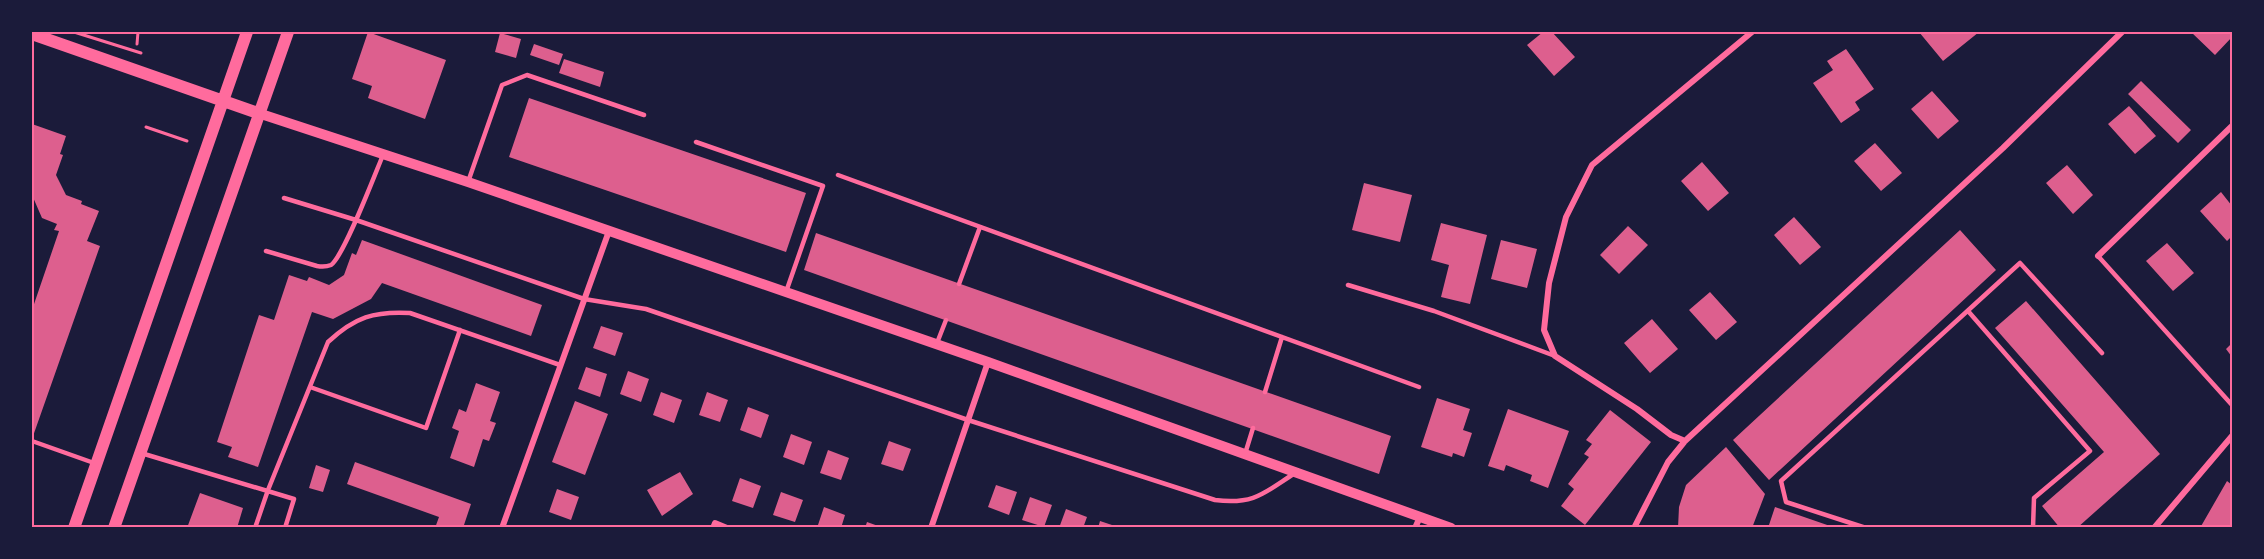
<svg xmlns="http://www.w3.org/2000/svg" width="2264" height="559" viewBox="0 0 2264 559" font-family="'Roboto Condensed',sans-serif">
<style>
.building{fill:#dd5f8e}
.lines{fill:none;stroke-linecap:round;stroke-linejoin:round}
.path{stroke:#ff6b9d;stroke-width:3}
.service{stroke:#ff6b9d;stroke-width:4.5}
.minor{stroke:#ff6b9d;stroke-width:6}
.tertiary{stroke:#ff6b9d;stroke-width:10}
.secondary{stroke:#ff6b9d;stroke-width:12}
.neatline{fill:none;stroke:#ff6b9d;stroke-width:2}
</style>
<rect width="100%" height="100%" fill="#1b1b3a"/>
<path class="building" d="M 368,32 L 446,60 L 425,119 L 368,98 L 372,86 L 352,79 Z
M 1543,32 L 1552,32 L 1575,57 L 1554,76 L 1527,45 Z
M 1919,32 L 1979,32 L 1943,61 Z
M 2191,32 L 2232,32 L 2232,37 L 2215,55 Z
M 500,33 L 521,39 L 516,58 L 495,52 Z
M 534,44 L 563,54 L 559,65 L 530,55 Z
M 1846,49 L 1874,89 L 1855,102 L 1860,110 L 1841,123 L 1813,83 L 1833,70 L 1827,61 Z
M 564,59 L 604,72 L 600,87 L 559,73 Z
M 2141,81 L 2191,130 L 2178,143 L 2128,94 Z
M 1932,91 L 1959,121 L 1938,139 L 1911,109 Z
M 529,98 L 806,193 L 786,252 L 509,157 Z
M 2129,106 L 2156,136 L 2135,154 L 2108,124 Z
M 32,124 L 66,136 L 60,154 L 63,155 L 56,175 L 66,195 L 82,201 L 81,204 L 99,211 L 87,241 L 100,246 L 32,439 L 32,310 L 59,231 L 54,230 L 57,224 L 42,218 L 32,195 Z
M 1875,143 L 1902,173 L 1881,191 L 1854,161 Z
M 1702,162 L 1729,193 L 1708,211 L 1681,181 Z
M 2067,165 L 2093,195 L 2073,214 L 2046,183 Z
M 1364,183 L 1412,195 L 1400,242 L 1352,230 Z
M 2221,192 L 2232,206 L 2232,236 L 2227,241 L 2200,211 Z
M 1794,217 L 1821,247 L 1800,265 L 1774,235 Z
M 1441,223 L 1487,235 L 1470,304 L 1441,297 L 1449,265 L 1431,260 Z
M 1628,226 L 1648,245 L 1619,274 L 1600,255 Z
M 1960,230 L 1996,270 L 1769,480 L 1733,440 Z
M 816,233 L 1391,436 L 1379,474 L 804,270 Z
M 362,240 L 542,305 L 531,336 L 382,283 L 371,299 L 333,319 L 312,312 L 258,467 L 228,457 L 232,447 L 217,442 L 259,315 L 274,320 L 289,275 L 307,281 L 309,277 L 329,285 L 344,275 L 352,253 L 356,255 Z
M 1501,240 L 1537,249 L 1527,288 L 1491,279 Z
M 2167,243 L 2194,273 L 2173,291 L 2146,261 Z
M 1710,292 L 1737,322 L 1716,340 L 1689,310 Z
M 2026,301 L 2160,454 L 2077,528 L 2060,528 L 2042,506 L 2104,452 L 1995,328 Z
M 1652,319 L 1678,349 L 1650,373 L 1624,343 Z
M 601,326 L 623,333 L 615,356 L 593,348 Z
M 2232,343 L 2232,357 L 2226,349 Z
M 586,367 L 607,374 L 600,397 L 578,389 Z
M 628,371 L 649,379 L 641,402 L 620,394 Z
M 476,383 L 500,392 L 490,421 L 496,423 L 489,441 L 483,439 L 474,467 L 450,458 L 459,431 L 452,428 L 459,409 L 466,412 Z
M 661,392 L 682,400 L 674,423 L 653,415 Z
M 707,392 L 728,400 L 720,422 L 699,415 Z
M 1437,398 L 1470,409 L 1463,430 L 1472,433 L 1464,457 L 1453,453 L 1452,457 L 1421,447 Z
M 575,401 L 608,414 L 585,475 L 552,462 Z
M 748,407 L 769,415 L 761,438 L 740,430 Z
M 1508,409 L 1569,431 L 1548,488 L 1530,481 L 1532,475 L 1506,465 L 1504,471 L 1488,466 Z
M 1610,410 L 1651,442 L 1585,525 L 1561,506 L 1574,489 L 1568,484 L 1589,457 L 1584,454 L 1592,444 L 1586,440 Z
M 791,434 L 812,442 L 804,465 L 783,457 Z
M 889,441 L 911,449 L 903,471 L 881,464 Z
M 1726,447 L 1765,494 L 1752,528 L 1678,528 L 1679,507 L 1686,485 Z
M 828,450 L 849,458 L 841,480 L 820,473 Z
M 355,462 L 471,504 L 463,528 L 435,528 L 439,517 L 347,484 Z
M 316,465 L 330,470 L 323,492 L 309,488 Z
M 680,472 L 693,494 L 662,516 L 647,490 Z
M 740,478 L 761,486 L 753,508 L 732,501 Z
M 2227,481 L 2232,485 L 2232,528 L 2200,528 Z
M 996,485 L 1017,492 L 1009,515 L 988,507 Z
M 557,489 L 579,497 L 571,520 L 549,512 Z
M 781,492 L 803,500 L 795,522 L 773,515 Z
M 200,493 L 243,508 L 237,528 L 187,528 Z
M 1030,497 L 1052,505 L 1044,527 L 1022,520 Z
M 824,507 L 845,515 L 841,528 L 817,528 Z
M 1775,507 L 1833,527 L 1833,528 L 1768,528 Z
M 1066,509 L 1087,517 L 1083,528 L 1059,528 Z
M 1100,521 L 1118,527 L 1118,528 L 1098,528 Z
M 867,522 L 881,527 L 881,528 L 865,528 Z"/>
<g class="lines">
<path class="path" d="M 74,32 L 141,53
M 137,44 L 138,32
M 146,127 L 187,141"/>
<path class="service" d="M 696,142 L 823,186 L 786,292
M 838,175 L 1419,387
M 468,182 L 502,85 L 527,75 L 644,115
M 284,198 L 356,220 L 584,299 L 646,309 L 968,420 L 1215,500 C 1254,505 1264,493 1295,473
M 266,251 L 317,266 C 322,267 326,267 331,265 C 344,256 375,174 383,155
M 2098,256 L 2232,405
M 959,284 L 980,227
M 1348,285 L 1434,311 L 1555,356
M 1968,311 L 2090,451 L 2034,498 L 2033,528
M 937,343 L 946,320
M 310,387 L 426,428 L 460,330
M 1265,392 L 1282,337
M 32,441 L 94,463
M 141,453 L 294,499 L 285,528
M 1245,454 L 1253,428
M 255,528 L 268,490 L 328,342 C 355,317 374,311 410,313 L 560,365
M 1866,528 L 1786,502 L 1781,481 L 2020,263 L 2102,353"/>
<path class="minor" d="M 2098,256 L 2232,126
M 1685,441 L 1671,435 L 1637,409 L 1555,356 L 1544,330 L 1549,283 L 1566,217 L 1592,165 L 1752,32
M 502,528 L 609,231
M 713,528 L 715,523 L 727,528
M 931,528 L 988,362
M 1415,528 L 1420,517
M 1634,528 L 1668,462 L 1685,441 L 2003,148 L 2122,32
M 2154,528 L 2232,436"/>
<path class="tertiary" d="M 258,113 L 468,182 L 988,362 L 1451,528"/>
<path class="secondary" d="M 32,34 L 258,113
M 74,528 L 247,32
M 114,528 L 288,32"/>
</g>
<rect width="2264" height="559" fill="none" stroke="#1b1b3a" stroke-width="66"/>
<rect x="33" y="33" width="2198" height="493" class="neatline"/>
</svg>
